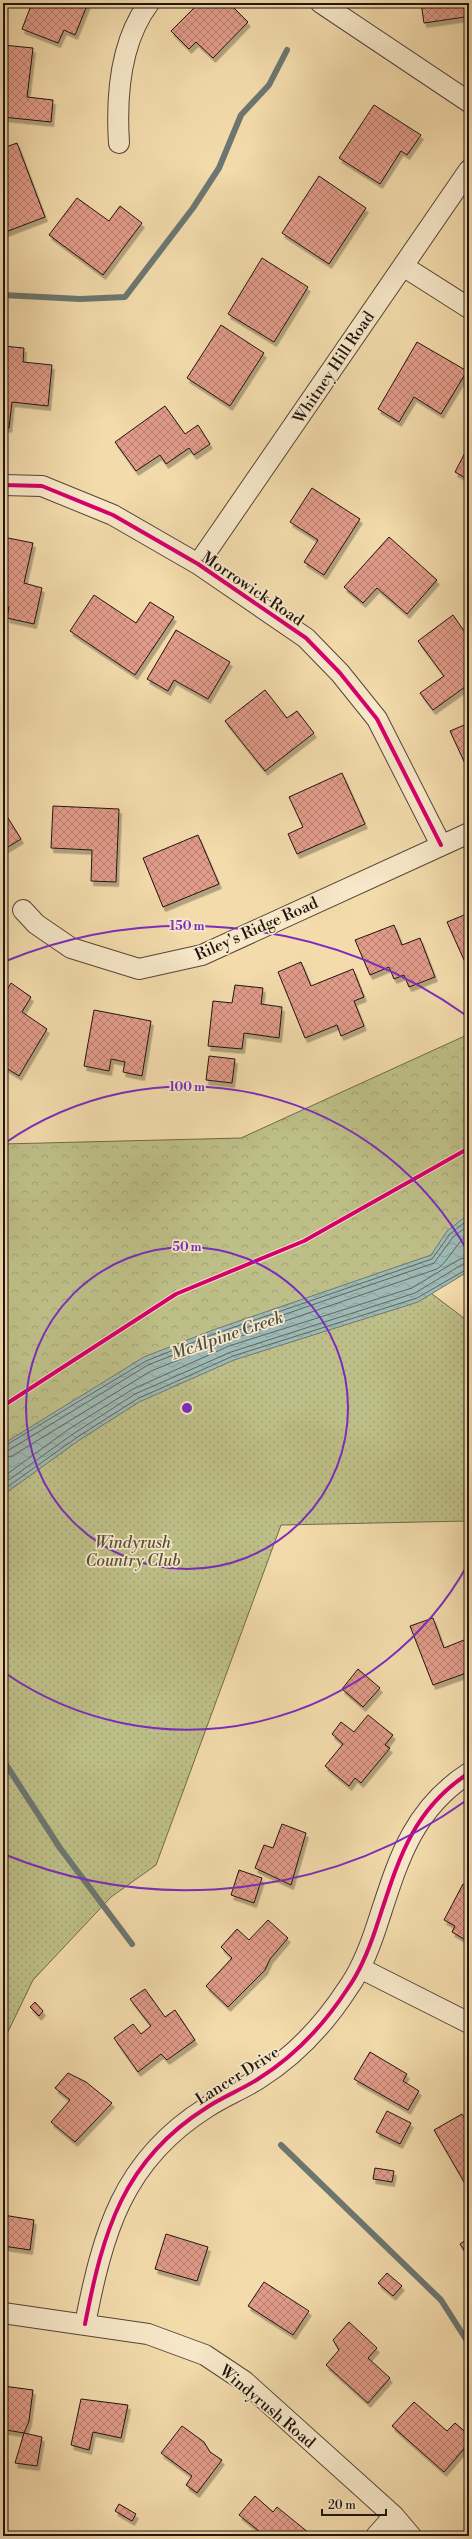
<svg xmlns="http://www.w3.org/2000/svg" width="472" height="2539" viewBox="0 0 472 2539" font-family="'Libre Bodoni',serif">
<style>
.forest{fill:url(#forest-crowns);stroke:#6f6a4c}
.park{fill:url(#park-dots);stroke:#6f6a4c}
.water{fill:url(#water-waves);stroke:#6c7771}
.lines{fill:none;stroke-linecap:round;stroke-linejoin:round}
.shore{stroke:#5f6661;stroke-width:1}
.stream{stroke:#6c7771;stroke-width:6}
.building{fill:url(#building-cross-hatch);stroke:#20140f;filter:url(#shadow)}
.street-casing{stroke:#554636;stroke-width:22}
.street{stroke:#f7e8c9;stroke-width:20}
.cycleway-casing{stroke:#f7e8c9;stroke-width:6}
.cycleway{stroke:#d6006c;stroke-width:4}
.ring{fill:none;stroke:#7b2cbf;stroke-width:2}
.labels{text-anchor:middle;stroke-width:3.5;stroke-linejoin:round;paint-order:stroke}
.street-label{font-size:16px;fill:#20140f;stroke:#f7e8c9}
.park-label{font-size:16px;font-style:italic;fill:#575039;stroke:#f7e8c9}
.water-label{font-size:17px;font-style:italic;fill:#4c4e48;stroke:#f7e8c9}
.centre{fill:#7b2cbf;stroke:#f7e8c9;stroke-width:2}
.ring-label{font-size:12px;text-anchor:middle;font-weight:bold;fill:#7b2cbf;stroke:#f7e8c9;stroke-width:3.5;stroke-linejoin:round;paint-order:stroke}
</style>
<defs>
<pattern id="forest-crowns" width="20" height="18" patternUnits="userSpaceOnUse"><rect width="20" height="18" fill="#bebf88"/><path d="M2 6a3 3 0 1 1 6 0M12 15a3 3 0 1 1 6 0" fill="none" stroke="#a3a374"/></pattern>
<pattern id="park-dots" width="8" height="8" patternUnits="userSpaceOnUse"><rect width="8" height="8" fill="#bebf88"/><path d="M2 2h.1M6 6h.1" fill="none" stroke="#a3a374" stroke-width="1.8" stroke-linecap="round"/></pattern>
<pattern id="water-waves" width="16" height="10" patternUnits="userSpaceOnUse"><rect width="16" height="10" fill="#9eb9b3"/><path d="M0 5q4-4 8 0t8 0" fill="none" stroke="#889e99"/></pattern>
<pattern id="building-cross-hatch" width="8" height="8" patternUnits="userSpaceOnUse"><rect width="8" height="8" fill="#e29c8a"/><path d="M0 0l8 8M0 8l8-8" fill="none" stroke="#b77e6f"/></pattern>
<filter id="shadow"><feDropShadow dx="2.5" dy="4.5" stdDeviation="0" flood-color="#0004"/></filter>
</defs>
<rect width="100%" height="100%" fill="#f3dbac"/>
<filter id="stains"><feTurbulence type="fractalNoise" baseFrequency=".005" numOctaves="4"/><feColorMatrix values="0 0 0 0 .2 0 0 0 0 .09 0 0 0 0 .02 0 0 0 .5 -.17"/></filter>
<radialGradient id="worn" r=".72"><stop offset=".6" stop-color="#630" stop-opacity="0"/><stop offset="1" stop-color="#630" stop-opacity=".3"/></radialGradient>
<path class="forest" d="M 469,1034 L 469,1250 L 3,1479 L 3,1144 L 241,1138 Z"/>
<path class="park" d="M 419,1284 L 469,1322 L 469,1521 L 281,1525 L 156,1865 L 111,1897 L 33,1980 L 3,2042 L 3,1479 L 128,1394 Z"/>
<path class="water" d="M 469,1214 L 469,1271 L 418,1302 L 234,1360 L 139,1402 L 78,1441 L 3,1495 L 3,1444 L 144,1357 L 213,1330 L 431,1255 L 447,1231 Z"/>
<g class="lines">
<path class="shore" d="M 3,1447 L 146,1361 L 214,1334 L 432,1259 L 450,1234 L 469,1219
M 3,1452 L 9,1450 L 148,1365 L 216,1338 L 434,1263 L 453,1237 L 469,1225
M 3,1458 L 12,1456 L 151,1371 L 218,1344 L 437,1269 C 448,1262 456,1243 469,1233
M 3,1477 L 69,1429 L 133,1389 L 229,1346 L 412,1288 L 460,1259 L 469,1257
M 3,1484 L 73,1434 L 135,1394 L 231,1352 L 415,1293 L 463,1264 L 469,1263
M 3,1490 L 76,1438 L 137,1399 L 233,1356 L 417,1298 L 469,1268"/>
<path class="stream" d="M 3,295 L 80,299 L 125,297 L 193,208 L 219,168 L 241,115 L 269,85 L 287,50
M 3,1760 L 60,1848 L 132,1944
M 281,2145 L 441,2300 L 469,2344"/>
</g>
<path class="building" d="M 32,3 L 88,3 L 75,35 L 64,30 L 58,43 L 22,29 Z
M 199,3 L 229,3 L 248,22 L 213,58 L 196,42 L 189,49 L 171,31 Z
M 421,3 L 469,3 L 469,21 L 466,22 L 465,17 L 424,23 Z
M 3,45 L 33,48 L 27,97 L 53,100 L 51,122 L 3,117 Z
M 374,105 L 421,135 L 407,155 L 401,151 L 380,184 L 339,158 Z
M 17,143 L 45,217 L 3,233 L 3,148 Z
M 319,176 L 366,208 L 329,264 L 282,233 Z
M 77,198 L 109,221 L 120,206 L 142,223 L 103,275 L 49,235 Z
M 262,258 L 308,287 L 274,342 L 228,314 Z
M 221,325 L 264,353 L 230,406 L 187,378 Z
M 417,342 L 467,371 L 441,414 L 414,397 L 399,422 L 378,409 Z
M 3,346 L 24,348 L 23,362 L 52,365 L 48,406 L 12,402 L 9,428 L 3,427 Z
M 165,406 L 185,434 L 198,425 L 210,444 L 194,455 L 189,448 L 166,464 L 160,455 L 136,471 L 115,442 Z
M 469,445 L 469,480 L 455,472 Z
M 312,488 L 360,519 L 324,575 L 304,562 L 318,540 L 290,522 Z
M 3,537 L 33,543 L 24,583 L 42,588 L 34,624 L 7,618 L 9,607 L 3,606 Z
M 389,537 L 437,580 L 407,614 L 377,588 L 363,603 L 344,587 Z
M 94,595 L 136,623 L 150,602 L 174,617 L 135,675 L 70,631 Z
M 453,615 L 469,638 L 469,684 L 433,710 L 420,693 L 444,676 L 418,641 Z
M 176,630 L 230,662 L 208,699 L 174,680 L 168,691 L 147,679 Z
M 265,690 L 287,718 L 297,711 L 314,733 L 265,771 L 225,721 Z
M 469,723 L 469,769 L 468,770 L 450,731 Z
M 342,773 L 365,824 L 297,854 L 288,834 L 303,827 L 289,797 Z
M 53,806 L 119,809 L 116,882 L 91,881 L 92,850 L 51,848 Z
M 3,810 L 21,839 L 3,850 Z
M 198,835 L 219,884 L 163,907 L 143,858 Z
M 469,913 L 469,971 L 447,922 Z
M 394,925 L 402,945 L 420,938 L 435,977 L 409,987 L 404,975 L 394,979 L 389,967 L 370,975 L 355,940 Z
M 301,962 L 311,986 L 353,969 L 364,997 L 354,1001 L 364,1026 L 341,1036 L 337,1025 L 305,1038 L 278,972 Z
M 11,983 L 31,997 L 22,1012 L 47,1029 L 19,1076 L 3,1066 L 3,997 Z
M 235,985 L 263,988 L 261,1004 L 282,1007 L 279,1038 L 244,1033 L 242,1049 L 208,1046 L 213,1001 L 232,1003 Z
M 94,1010 L 151,1021 L 142,1076 L 123,1072 L 125,1062 L 111,1059 L 109,1071 L 84,1066 Z
M 209,1056 L 235,1059 L 232,1083 L 206,1080 Z
M 433,1618 L 444,1648 L 469,1638 L 469,1672 L 433,1685 L 410,1626 Z
M 358,1669 L 380,1688 L 363,1707 L 342,1689 Z
M 368,1715 L 393,1735 L 385,1745 L 390,1748 L 361,1783 L 355,1778 L 349,1786 L 325,1766 L 343,1744 L 332,1734 L 341,1722 L 354,1732 Z
M 282,1824 L 306,1833 L 291,1885 L 255,1868 L 264,1845 L 273,1848 Z
M 239,1870 L 262,1878 L 254,1903 L 231,1895 Z
M 463,1884 L 469,1886 L 469,1942 L 452,1932 L 455,1926 L 444,1920 Z
M 268,1920 L 288,1938 L 270,1959 L 265,1970 L 228,2007 L 206,1986 L 232,1958 L 221,1947 L 237,1929 L 249,1940 Z
M 145,1989 L 165,2017 L 175,2010 L 195,2040 L 167,2060 L 161,2054 L 138,2072 L 114,2038 L 133,2024 L 141,2034 L 151,2026 L 130,1999 Z
M 35,2002 L 43,2011 L 39,2016 L 30,2007 Z
M 370,2052 L 407,2074 L 403,2081 L 419,2091 L 408,2110 L 354,2079 Z
M 68,2073 L 86,2082 L 112,2103 L 75,2142 L 51,2122 L 70,2100 L 55,2088 Z
M 387,2111 L 411,2123 L 400,2144 L 376,2132 Z
M 462,2114 L 469,2126 L 467,2187 L 434,2130 Z
M 375,2168 L 394,2171 L 392,2182 L 373,2179 Z
M 3,2215 L 34,2220 L 30,2250 L 3,2246 Z
M 166,2234 L 208,2247 L 197,2281 L 155,2269 Z
M 469,2238 L 469,2258 L 460,2244 Z
M 387,2273 L 402,2286 L 393,2296 L 378,2283 Z
M 264,2282 L 309,2311 L 293,2335 L 248,2306 Z
M 349,2322 L 377,2348 L 368,2358 L 390,2378 L 368,2403 L 326,2365 L 339,2350 L 333,2340 Z
M 3,2386 L 33,2390 L 29,2421 L 24,2433 L 6,2430 L 7,2418 L 3,2417 Z
M 81,2399 L 128,2405 L 121,2438 L 93,2432 L 89,2450 L 71,2445 Z
M 414,2402 L 447,2431 L 455,2423 L 469,2435 L 469,2443 L 444,2472 L 392,2426 Z
M 182,2426 L 204,2442 L 210,2452 L 222,2460 L 197,2493 L 186,2485 L 192,2476 L 161,2453 Z
M 24,2433 L 42,2437 L 37,2466 L 15,2463 Z
M 469,2495 L 469,2507 L 464,2500 Z
M 255,2496 L 273,2512 L 277,2507 L 309,2533 L 307,2536 L 265,2536 L 239,2515 Z
M 119,2504 L 136,2514 L 132,2521 L 115,2511 Z"/>
<g class="lines">
<g class="street-casing">
<path id="street" d="M 321,3 L 469,102
M 119,143 C 116,96 120,42 149,3
M 403,266 L 469,308
M 3,485 L 42,486 L 113,515 L 198,564 L 306,638 L 340,673 L 377,719 L 441,845
M 198,564 L 469,170
M 23,910 L 36,924 L 71,948 L 139,969 L 202,955 L 469,833
M 360,1968 L 469,2023
M 3,2313 L 148,2334 L 205,2355 L 244,2381 L 394,2516 L 411,2536
M 85,2324 C 103,2233 122,2161 206,2108 C 222,2097 241,2090 258,2079 C 295,2056 324,2025 348,1988 C 361,1970 369,1949 376,1928 C 397,1865 410,1811 469,1773
M 376,2536 L 394,2516"/>
</g>
<use href="#street" class="street"/>
<g class="cycleway-casing">
<path id="cycleway" d="M 3,485 L 42,486 L 113,515 L 198,564 L 306,638 L 340,673 L 377,719 L 441,845
M 3,1406 L 176,1294 L 304,1241 L 469,1148
M 85,2324 C 103,2233 122,2161 206,2108 C 222,2097 241,2090 258,2079 C 295,2056 324,2025 348,1988 C 361,1970 369,1949 376,1928 C 397,1865 410,1811 469,1773"/>
</g>
<use href="#cycleway" class="cycleway"/>
</g>
<g class="ring">
<circle cx="187" cy="1408" r="161"/>
<path d="M468 1564A321 321 0 0 1 5 1673M5 1143A321 321 0 0 1 468 1252"/>
<path d="M467 1800A482 482 0 0 1 6 1855M6 961A482 482 0 0 1 467 1016"/>
</g>
<g class="labels">
<g class="street-label">
<text transform="translate(333 367) rotate(-56)" y="6">Whitney Hill Road</text>
<text transform="translate(253 588) rotate(34)" y="6">Morrowick Road</text>
<text transform="translate(256 928) rotate(-24)" y="6">Riley's Ridge Road</text>
<text transform="translate(237 2075) rotate(-32)" y="6">Lancer Drive</text>
<text transform="translate(268 2406) rotate(40)" y="6">Windyrush Road</text>
</g>
<g class="park-label">
<text x="133" y="1548">Windyrush<tspan x="133" dy="18">Country Club</tspan></text>
</g>
<g class="water-label">
<text transform="translate(227 1335) rotate(-19)" y="6">McAlpine Creek</text>
</g>
</g>
<circle cx="187" cy="1408" r="6" class="centre"/>
<g class="ring-label">
<text x="187" y="930">150 m</text>
<text x="187" y="1091">100 m</text>
<text x="187" y="1251">50 m</text>
</g>
<rect width="472" height="2539" fill="none" stroke="#f3dbac" stroke-width="16"/>
<rect x="4" y="4" width="464" height="2531" fill="none" stroke="#20140f" stroke-width="2"/>
<rect x="8" y="8" width="456" height="2523" fill="none" stroke="#20140f"/>
<path d="M322 2509v6h64v-6" fill="none" stroke="#20140f" stroke-width="2"/>
<text x="328" y="2509" font-size="12" fill="#20140f" stroke="#f7e8c9" stroke-width="3" paint-order="stroke">20 m</text>
<rect width="100%" height="100%" filter="url(#stains)"/>
<rect width="100%" height="100%" fill="url(#worn)"/>
</svg>
